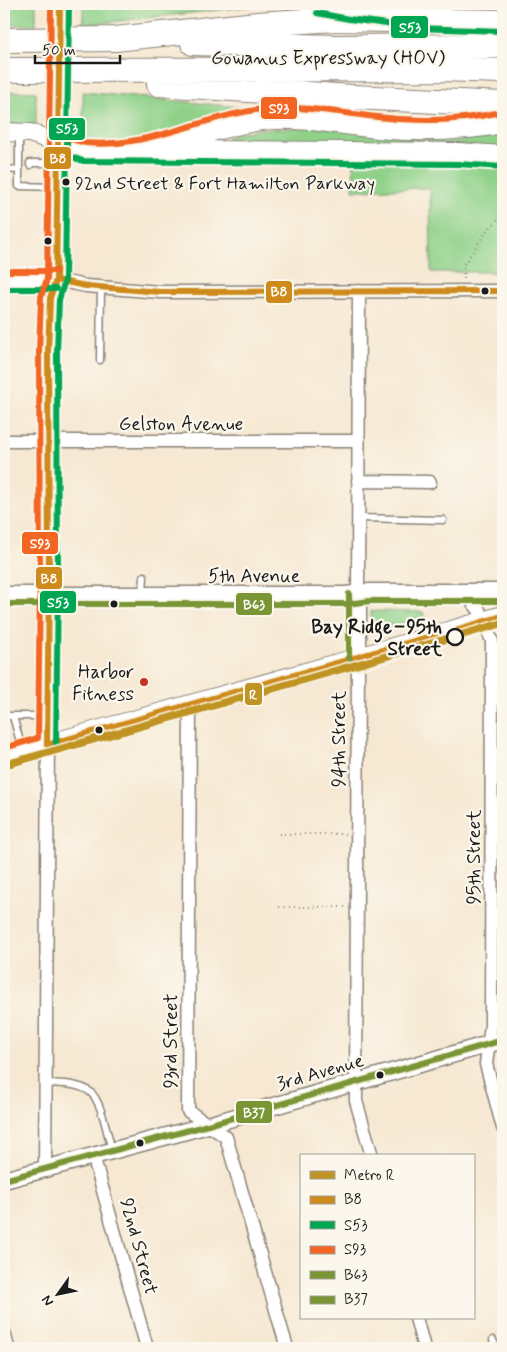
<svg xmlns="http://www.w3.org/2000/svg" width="507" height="1352" viewBox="0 0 507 1352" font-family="Mynerve,sans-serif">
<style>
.green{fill:#8fd189;stroke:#567652}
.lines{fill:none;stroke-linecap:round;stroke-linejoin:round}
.service-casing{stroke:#898277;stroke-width:9}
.minor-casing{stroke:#898277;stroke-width:15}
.tertiary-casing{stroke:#898277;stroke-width:19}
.secondary-casing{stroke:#898277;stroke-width:20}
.primary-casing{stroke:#898277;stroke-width:22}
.motorway-casing{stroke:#898277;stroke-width:26}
.path{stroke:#898277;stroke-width:2;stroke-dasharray:1 4;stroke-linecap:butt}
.service{stroke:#fff;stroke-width:6}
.minor{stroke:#fff;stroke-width:12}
.tertiary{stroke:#fff;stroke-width:16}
.secondary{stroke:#fff;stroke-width:18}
.primary{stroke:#fff;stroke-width:20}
.motorway{stroke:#fff;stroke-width:24}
.secondary-bridge-casing{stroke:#898277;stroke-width:20;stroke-linecap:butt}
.secondary-bridge{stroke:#fff;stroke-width:18}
.bus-1-casing{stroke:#fbf7ec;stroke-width:10}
.bus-2-casing{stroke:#fbf7ec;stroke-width:10}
.bus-3-casing{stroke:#fbf7ec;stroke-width:10}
.bus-4-casing{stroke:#fbf7ec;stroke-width:10}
.bus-5-casing{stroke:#fbf7ec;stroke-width:10}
.bus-1{stroke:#ce8a1a;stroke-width:6}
.bus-2{stroke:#00a651;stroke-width:6}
.bus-3{stroke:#f26522;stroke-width:6}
.bus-4{stroke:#799534;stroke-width:6}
.bus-5{stroke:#799534;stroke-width:6}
.metro-1-casing{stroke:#fbf7ec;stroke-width:11}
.metro-1{stroke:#c09424;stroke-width:8}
.bus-dot{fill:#1c1c1c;stroke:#fbf7ec;stroke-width:2}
.stop-dot{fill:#fbf7ec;stroke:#1c1c1c;stroke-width:2.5}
.poi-dot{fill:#c8321e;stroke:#fbf7ec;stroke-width:2}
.labels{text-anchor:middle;stroke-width:4.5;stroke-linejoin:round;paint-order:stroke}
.bus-label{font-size:18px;fill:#1c1c1c;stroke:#fbf7ec;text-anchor:start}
.street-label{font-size:19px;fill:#1c1c1c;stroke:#fbf7ec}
.stop-label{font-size:19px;font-weight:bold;fill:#1c1c1c;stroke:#fbf7ec;text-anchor:end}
.poi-label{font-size:19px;fill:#1c1c1c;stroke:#fbf7ec;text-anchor:end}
.line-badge{stroke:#fbf7ec;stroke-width:2}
.badge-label{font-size:14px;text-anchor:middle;font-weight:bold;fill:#fff}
</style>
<rect width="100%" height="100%" fill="#fbf7ec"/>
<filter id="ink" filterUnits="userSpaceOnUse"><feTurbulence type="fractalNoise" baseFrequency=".02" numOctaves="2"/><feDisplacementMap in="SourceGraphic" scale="10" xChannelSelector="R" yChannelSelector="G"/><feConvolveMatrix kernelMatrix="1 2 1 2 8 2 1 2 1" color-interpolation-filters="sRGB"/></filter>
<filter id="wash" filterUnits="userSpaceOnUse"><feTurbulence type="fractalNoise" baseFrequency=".0096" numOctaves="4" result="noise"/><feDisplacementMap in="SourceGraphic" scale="20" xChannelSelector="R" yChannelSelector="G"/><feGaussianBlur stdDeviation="1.12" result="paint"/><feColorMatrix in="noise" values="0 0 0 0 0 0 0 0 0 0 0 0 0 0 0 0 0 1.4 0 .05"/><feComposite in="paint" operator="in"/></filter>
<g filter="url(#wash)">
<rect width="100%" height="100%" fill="#f6e8d2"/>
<path class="green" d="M 4,4 L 36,4 L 36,25 L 4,25 Z
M 83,4 L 274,4 L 83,25 Z
M 4,91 L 36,92 L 36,125 L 4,124 Z
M 83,92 L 239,107 L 241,114 L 208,121 L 136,141 L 83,145 Z
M 310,127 L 503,131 L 503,148 L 318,145 L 317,141 L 230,141 L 227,138 L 229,135 L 260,129 Z
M 354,161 L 503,163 L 503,272 L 431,272 L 430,188 L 353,190 Z
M 371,611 L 423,612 L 424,617 L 371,632 Z"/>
</g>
<g filter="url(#ink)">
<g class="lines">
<g class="service-casing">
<path id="service" d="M 19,134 L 19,170
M 30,165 L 30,163 L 57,163
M 4,169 L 19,170 L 19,186 L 56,187
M 100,360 L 101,287
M 358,518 L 443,520
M 143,594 L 144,576
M 4,716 L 13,716 L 22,749
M 13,716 L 48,716
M 45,1084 C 59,1083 76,1083 89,1091 C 102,1100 107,1135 112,1150
M 493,1340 L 496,1348"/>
</g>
<g class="minor-casing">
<path id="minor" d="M 4,441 L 358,441
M 358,481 L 430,482
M 464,592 L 479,610 L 492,641 L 491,1025 L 486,1064 L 503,1128
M 358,594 L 359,291
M 358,658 L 356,1101 L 372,1156
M 190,705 L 188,1111 L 226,1137 L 287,1348
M 93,1155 L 147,1348
M 45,1169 L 49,595 L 48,352 L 50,298 L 56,280 L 86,286 L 160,292 L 503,291
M 416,1318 L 424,1348
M 4,1332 L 8,1348"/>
</g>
<g class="tertiary-casing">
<path id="tertiary" d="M 358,594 L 358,658
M 4,595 L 346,595 L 370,592 L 503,592
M 4,1180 L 208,1125 L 503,1040"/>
</g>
<g class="secondary-casing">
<path id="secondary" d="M 4,132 L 30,133 L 58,143
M 4,280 L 56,280 L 59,83"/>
</g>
<g class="primary-casing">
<path id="primary" d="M 4,757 L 345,662 L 503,616"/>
</g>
<g class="motorway-casing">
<path id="motorway" d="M 4,40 L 115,39 L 257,24 L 337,19 L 503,22
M 193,43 L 335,47 L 503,46
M 4,70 L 440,69 L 503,71
M 159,84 L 352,97 L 503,104
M 58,143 L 83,152 L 458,155 L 503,158
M 161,144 C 197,134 234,120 272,117 C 307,115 343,123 378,126 C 420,130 462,129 503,121"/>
</g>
<path class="path" d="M 464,279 L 464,264 L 486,232 L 503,214
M 279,834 L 345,834
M 279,907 L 345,907"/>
<use href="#service" class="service"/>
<use href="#minor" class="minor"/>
<use href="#tertiary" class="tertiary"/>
<use href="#secondary" class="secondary"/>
<use href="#primary" class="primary"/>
<use href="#motorway" class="motorway"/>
<g class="secondary-bridge-casing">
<path id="secondary-bridge" d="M 59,83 L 60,4"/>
</g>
<use href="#secondary-bridge" class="secondary-bridge"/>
<g class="bus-1-casing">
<path id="bus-1" d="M 60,4 L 56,280 L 50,298 L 48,352 L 49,582 L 47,745 L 439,634
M 56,280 L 86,286 L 160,292 L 503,291
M 459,629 L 503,616"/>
</g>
<g class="bus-2-casing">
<path id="bus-2" d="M 317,13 L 349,19 L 417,28 L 503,31
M 55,151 L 83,161 L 458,164 L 502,167
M 4,289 L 56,289
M 6,765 L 50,753 L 54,751 L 56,746 L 58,582 L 57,352 L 59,300 L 65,280 L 69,4"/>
</g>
<g class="bus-3-casing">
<path id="bus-3" d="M 61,135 C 69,138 78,142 86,143 C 150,149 208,113 271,108 C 306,106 342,113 377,117 C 418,122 461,121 501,112
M 4,271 L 56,271
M 4,748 L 38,738 L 40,582 L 39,352 L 41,297 L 47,279 L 51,4"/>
</g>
<g class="bus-4-casing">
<path id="bus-4" d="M 349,594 L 349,659 L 351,664 L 356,667 L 503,625
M 4,604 L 346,604 L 371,601 L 503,601"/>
</g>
<g class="bus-5-casing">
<path id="bus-5" d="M 4,1180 L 208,1125 L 503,1040"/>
</g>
<use href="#bus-1" class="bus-1"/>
<use href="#bus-2" class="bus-2"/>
<use href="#bus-3" class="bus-3"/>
<use href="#bus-4" class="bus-4"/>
<use href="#bus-5" class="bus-5"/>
<g class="metro-1-casing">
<path id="metro-1" d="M 4,765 L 503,623"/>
</g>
<use href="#metro-1" class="metro-1"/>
</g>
</g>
<g class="bus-dot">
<circle cx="66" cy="182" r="4.5"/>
<circle cx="48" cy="241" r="4.5"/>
<circle cx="485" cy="291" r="4.5"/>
<circle cx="114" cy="604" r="4.5"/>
<circle cx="99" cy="730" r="4.5"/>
<circle cx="380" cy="1075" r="4.5"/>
<circle cx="140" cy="1143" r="4.5"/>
</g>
<circle class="stop-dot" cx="455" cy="637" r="8"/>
<circle class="poi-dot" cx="144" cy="682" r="5"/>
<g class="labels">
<g class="bus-label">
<text x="75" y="189">92nd Street &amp; Fort Hamilton Parkway</text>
</g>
<g class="street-label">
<text x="328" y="64">Gowanus Expressway (HOV)</text>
<text x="181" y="430">Gelston Avenue</text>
<text x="254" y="582">5th Avenue</text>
<text transform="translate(338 739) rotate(-90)" y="7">94th Street</text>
<text transform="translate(473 857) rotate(-90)" y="7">95th Street</text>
<text transform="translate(170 1041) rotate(-90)" y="7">93rd Street</text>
<text transform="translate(320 1071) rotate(-16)" y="7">3rd Avenue</text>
<text transform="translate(140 1246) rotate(75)" y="7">92nd Street</text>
</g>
<g class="stop-label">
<text x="442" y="633">Bay Ridge–95th<tspan x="442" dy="22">Street</tspan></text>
</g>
<g class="poi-label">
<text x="134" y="678">Harbor<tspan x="134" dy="22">Fitness</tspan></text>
</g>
</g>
<g class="line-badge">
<rect x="390" y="15" width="39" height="24" rx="5" fill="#00a651"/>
<rect x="260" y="96" width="38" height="24" rx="5" fill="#f26522"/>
<rect x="48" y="117" width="38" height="24" rx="5" fill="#00a651"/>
<rect x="43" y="146" width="29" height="24" rx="5" fill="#ce8a1a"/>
<rect x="265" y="280" width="28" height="24" rx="5" fill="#ce8a1a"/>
<rect x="21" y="531" width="38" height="24" rx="5" fill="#f26522"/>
<rect x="35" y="566" width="28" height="24" rx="5" fill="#ce8a1a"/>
<rect x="39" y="590" width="38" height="24" rx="5" fill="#00a651"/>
<rect x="235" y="592" width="38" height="24" rx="5" fill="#799534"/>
<rect x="244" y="682" width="19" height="24" rx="5" fill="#c09424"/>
<rect x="235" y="1100" width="38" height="24" rx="5" fill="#799534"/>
</g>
<g class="badge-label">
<text x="410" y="32">S53</text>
<text x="279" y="113">S93</text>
<text x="67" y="133">S53</text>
<text x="58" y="163">B8</text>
<text x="279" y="296">B8</text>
<text x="40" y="548">S93</text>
<text x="49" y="583">B8</text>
<text x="58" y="607">S53</text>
<text x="254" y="609">B63</text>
<text x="253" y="699">R</text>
<text x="254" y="1117">B37</text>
</g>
<rect width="507" height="1352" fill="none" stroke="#fbf7ec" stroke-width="20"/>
<rect x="300" y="1154" width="175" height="165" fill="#fbf7ec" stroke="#a29f99"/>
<rect x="310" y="1171" width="25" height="8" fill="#c09424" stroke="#a29f99"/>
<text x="344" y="1180" font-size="15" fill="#1c1c1c">Metro R</text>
<rect x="310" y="1196" width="25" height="8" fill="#ce8a1a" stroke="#a29f99"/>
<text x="344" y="1204" font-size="15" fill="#1c1c1c">B8</text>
<rect x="310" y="1221" width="25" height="8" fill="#00a651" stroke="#a29f99"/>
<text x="344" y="1230" font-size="15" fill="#1c1c1c">S53</text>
<rect x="310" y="1246" width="25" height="8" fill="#f26522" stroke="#a29f99"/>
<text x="344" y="1254" font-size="15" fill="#1c1c1c">S93</text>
<rect x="310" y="1271" width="25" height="8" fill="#799534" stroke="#a29f99"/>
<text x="344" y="1280" font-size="15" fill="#1c1c1c">B63</text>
<rect x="310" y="1296" width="25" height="8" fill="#799534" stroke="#a29f99"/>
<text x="344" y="1304" font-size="15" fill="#1c1c1c">B37</text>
<g transform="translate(58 1294) rotate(237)" stroke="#fbf7ec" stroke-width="4" paint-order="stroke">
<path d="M0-4L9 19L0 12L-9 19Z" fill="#1c1c1c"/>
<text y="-8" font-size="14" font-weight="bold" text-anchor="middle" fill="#1c1c1c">N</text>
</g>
<path d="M35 55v8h85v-8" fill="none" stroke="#1c1c1c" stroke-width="2.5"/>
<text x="42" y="55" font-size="15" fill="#1c1c1c" stroke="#fbf7ec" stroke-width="4" paint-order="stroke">50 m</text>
</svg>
